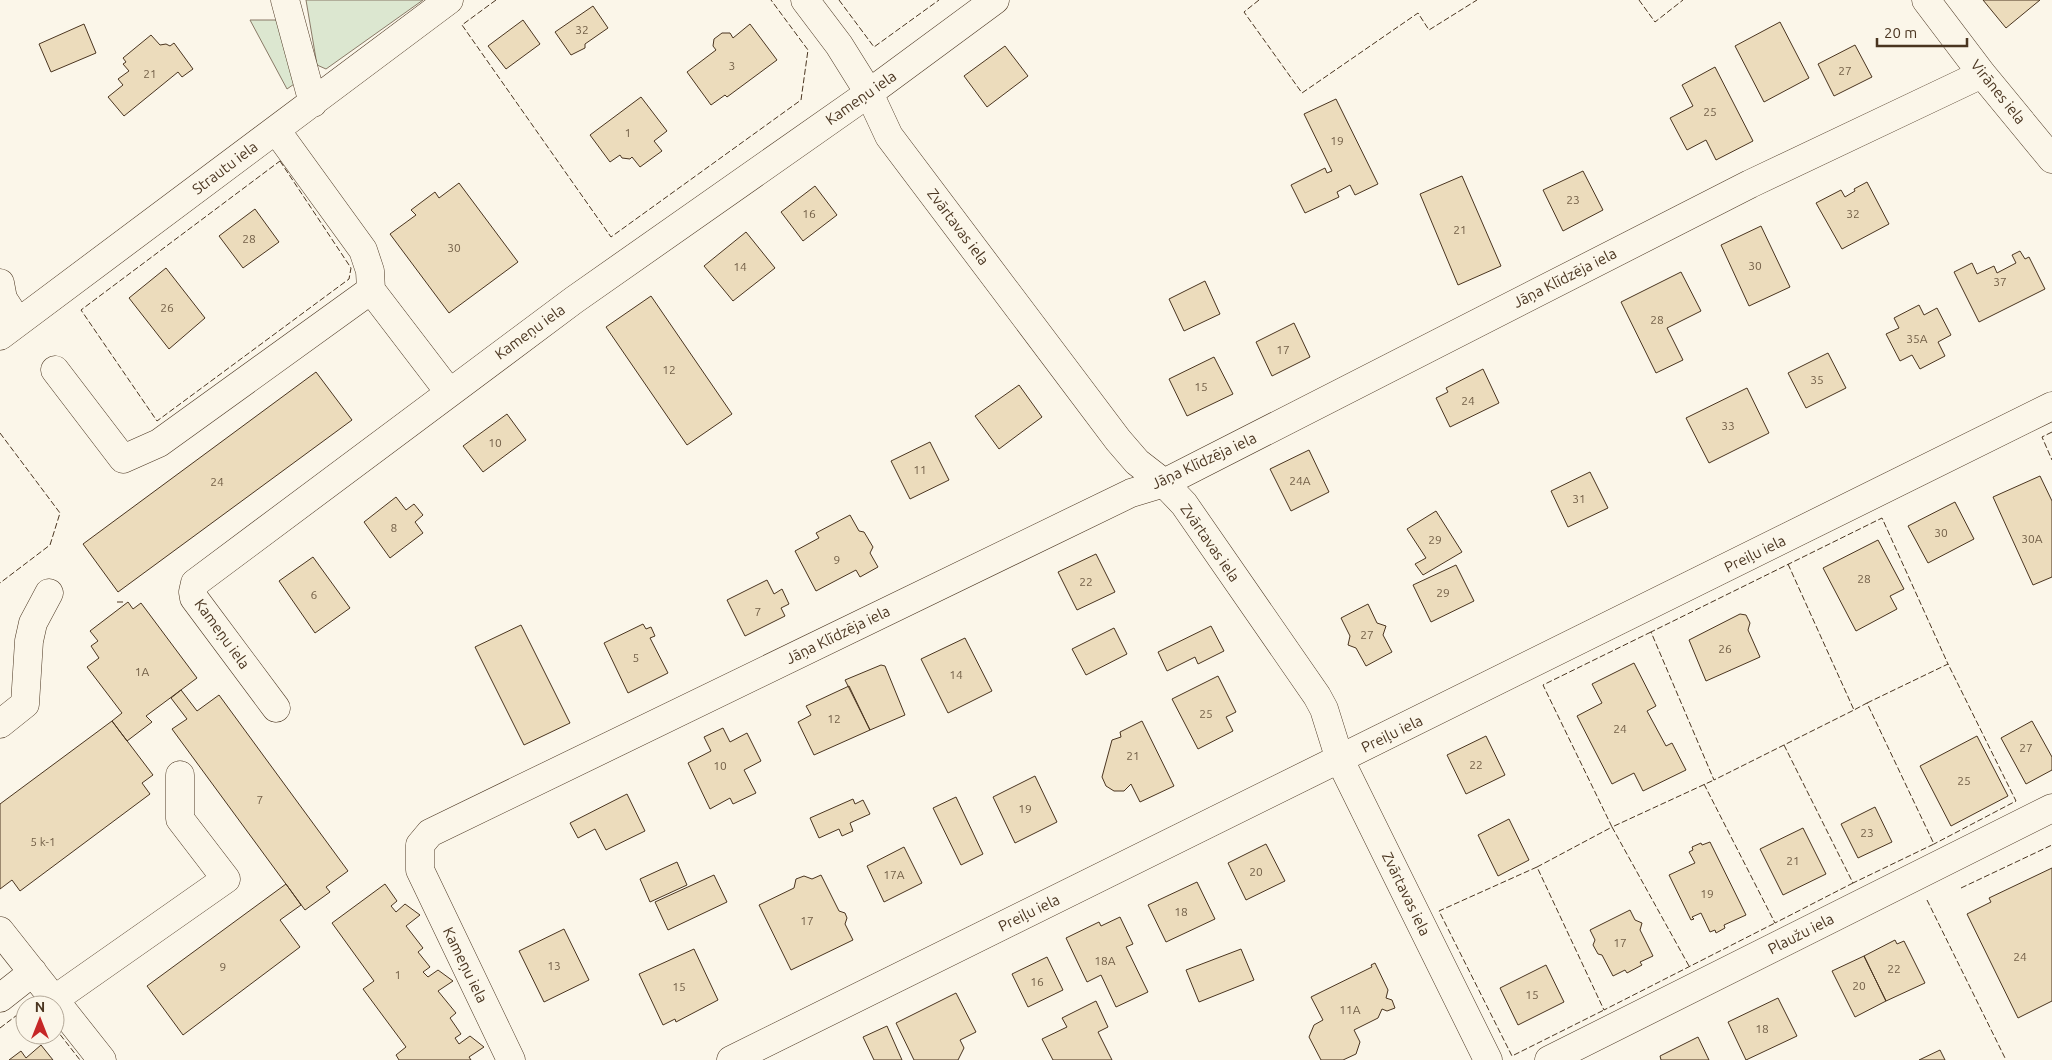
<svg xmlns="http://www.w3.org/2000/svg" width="2052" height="1060" viewBox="0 0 2052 1060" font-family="Ubuntu,sans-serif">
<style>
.green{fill:#dce7d0;stroke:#887966}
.building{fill:#ecdcbc;stroke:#4a3520}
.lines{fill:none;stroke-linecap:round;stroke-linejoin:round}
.minor-casing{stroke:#4a3520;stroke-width:29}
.minor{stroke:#fbf6e9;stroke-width:28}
.fence{stroke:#4a3520;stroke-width:1;stroke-dasharray:6 2.5;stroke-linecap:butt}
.labels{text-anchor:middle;stroke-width:4;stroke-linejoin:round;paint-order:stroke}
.number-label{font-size:12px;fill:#725f47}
.street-label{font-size:15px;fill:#4a3520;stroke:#fbf6e9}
</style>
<rect width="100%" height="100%" fill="#fbf6e9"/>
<path class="green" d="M 306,0 L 423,0 L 326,69 L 317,65 Z
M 250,20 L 278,20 L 297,82 L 287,89 Z"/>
<path class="building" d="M 1983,0 L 2040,0 L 2006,28 Z
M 593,6 L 608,28 L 585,44 L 585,48 L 571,55 L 555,32 Z
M 523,20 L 540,44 L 506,69 L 488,46 Z
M 1780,22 L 1809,78 L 1764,102 L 1735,46 Z
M 84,24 L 96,53 L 51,72 L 39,44 Z
M 750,24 L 777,60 L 727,97 L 725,95 L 711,105 L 687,72 L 716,50 L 713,46 L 714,39 L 722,33 L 730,33 L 733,38 Z
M 151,35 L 160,45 L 166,44 L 170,46 L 174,43 L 193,69 L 182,77 L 178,72 L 124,116 L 108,97 L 123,85 L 118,79 L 129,71 L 123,64 L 126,62 L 123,58 Z
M 1855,45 L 1872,77 L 1834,96 L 1818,64 Z
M 1005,46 L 1028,76 L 987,107 L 964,76 Z
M 1715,67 L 1753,141 L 1716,160 L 1706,140 L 1687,150 L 1670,118 L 1693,106 L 1682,85 Z
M 641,97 L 667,131 L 654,141 L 662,151 L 640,167 L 632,157 L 630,159 L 622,158 L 620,155 L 610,162 L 590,135 Z
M 1336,99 L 1378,184 L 1355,195 L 1350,185 L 1337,192 L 1339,197 L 1305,213 L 1291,185 L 1325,168 L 1327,173 L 1332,171 L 1304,114 Z
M 1583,171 L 1603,210 L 1563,231 L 1543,190 Z
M 1462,176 L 1501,266 L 1458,285 L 1420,194 Z
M 1867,182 L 1889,224 L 1842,249 L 1816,203 L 1841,190 L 1845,197 L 1855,191 L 1854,189 Z
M 459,183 L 518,262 L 449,313 L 390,234 L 416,215 L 411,210 L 435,192 L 439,198 Z
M 815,186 L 837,215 L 803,241 L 781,212 Z
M 255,209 L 279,242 L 243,268 L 219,236 Z
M 1761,226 L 1790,287 L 1749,306 L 1721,245 Z
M 746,232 L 775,268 L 733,301 L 704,266 Z
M 2020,251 L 2025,259 L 2029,257 L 2045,289 L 1979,322 L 1954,272 L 1972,263 L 1977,274 L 1994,266 L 1997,273 L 2016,263 L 2012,255 Z
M 166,268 L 205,318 L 169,349 L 129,298 Z
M 1681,272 L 1701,311 L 1667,328 L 1683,360 L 1656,373 L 1621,302 Z
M 1205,281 L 1220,314 L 1184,331 L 1169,299 Z
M 651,296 L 732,414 L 687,445 L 606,327 Z
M 1919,305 L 1924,315 L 1937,308 L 1951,335 L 1938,342 L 1945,356 L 1920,369 L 1912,355 L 1900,361 L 1886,334 L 1899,328 L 1894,318 Z
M 1294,323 L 1310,357 L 1272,376 L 1256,342 Z
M 1828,353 L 1846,388 L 1806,408 L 1788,373 Z
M 1214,357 L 1233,394 L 1187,416 L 1169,379 Z
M 1483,369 L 1499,403 L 1450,427 L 1436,398 L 1448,392 L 1446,388 Z
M 316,372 L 352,420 L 118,592 L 83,544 Z
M 1019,385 L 1042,417 L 999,449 L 975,416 Z
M 1747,388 L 1769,433 L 1709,463 L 1686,418 Z
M 507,414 L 526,440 L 483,472 L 463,446 Z
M 930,442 L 949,480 L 910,499 L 891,461 Z
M 1309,450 L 1329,492 L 1291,511 L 1270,469 Z
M 1590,472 L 1608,508 L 1568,527 L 1551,491 Z
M 2040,476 L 2052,501 L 2052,577 L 2033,585 L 1993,497 Z
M 396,497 L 406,510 L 414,504 L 423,515 L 415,522 L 423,533 L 390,558 L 364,522 Z
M 1955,502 L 1974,539 L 1928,563 L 1908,526 Z
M 1436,511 L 1462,552 L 1423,575 L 1415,564 L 1426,558 L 1407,529 Z
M 850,515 L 859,531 L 864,532 L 873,547 L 870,553 L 878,567 L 860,577 L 856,570 L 816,591 L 795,551 L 819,538 L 816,533 Z
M 1878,540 L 1904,589 L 1890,596 L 1897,609 L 1856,631 L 1823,568 Z
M 1096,554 L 1115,592 L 1077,610 L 1058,572 Z
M 313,557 L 350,608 L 315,633 L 279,581 Z
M 1456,565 L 1474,601 L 1431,622 L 1413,585 Z
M 767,580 L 774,594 L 782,589 L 789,604 L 781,608 L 785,616 L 745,636 L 727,600 Z
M 128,602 L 133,609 L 141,603 L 197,678 L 146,716 L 152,722 L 127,741 L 112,721 L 122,713 L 87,667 L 99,658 L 91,646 L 98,641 L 90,631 Z
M 1368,604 L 1377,623 L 1386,626 L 1383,635 L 1392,652 L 1366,666 L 1356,648 L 1348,645 L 1350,636 L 1341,618 Z
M 1740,614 L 1746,615 L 1750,623 L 1748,630 L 1760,657 L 1706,681 L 1689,640 Z
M 643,624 L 646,629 L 651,627 L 655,636 L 650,638 L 668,673 L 628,693 L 604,643 Z
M 521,625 L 570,723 L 524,745 L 475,647 Z
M 1211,626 L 1224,651 L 1198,664 L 1195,657 L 1167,671 L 1158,652 Z
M 1114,628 L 1127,654 L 1086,675 L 1072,649 Z
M 965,638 L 992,691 L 948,713 L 921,659 Z
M 1634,663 L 1656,706 L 1647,711 L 1666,746 L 1672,743 L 1686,770 L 1643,791 L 1634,773 L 1612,784 L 1577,716 L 1602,703 L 1592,684 Z
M 881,665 L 885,666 L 905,715 L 870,730 L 845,680 Z
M 1218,676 L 1236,712 L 1226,717 L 1233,731 L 1198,749 L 1172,699 Z
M 849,686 L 870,730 L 814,755 L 798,722 L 811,715 L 806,706 Z
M 181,690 L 197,711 L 219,695 L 348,871 L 326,887 L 330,892 L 305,910 L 172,729 L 187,719 L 171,698 Z
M 112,721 L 153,775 L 142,783 L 150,794 L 20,891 L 12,880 L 0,889 L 0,804 Z
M 1142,721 L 1174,786 L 1140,802 L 1131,784 L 1124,791 L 1114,791 L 1106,786 L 1102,777 L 1112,740 L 1121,737 L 1120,732 Z
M 2032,721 L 2052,757 L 2052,770 L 2026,784 L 2001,738 Z
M 723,728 L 730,742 L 747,733 L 761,761 L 744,770 L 756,793 L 733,804 L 730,798 L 710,809 L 688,763 L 711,751 L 704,737 Z
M 1486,736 L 1505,775 L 1466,794 L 1447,755 Z
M 1977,736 L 2008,796 L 1951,826 L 1920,766 Z
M 1035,776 L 1057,822 L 1015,843 L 993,797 Z
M 627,794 L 645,831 L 606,850 L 595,829 L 578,838 L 570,823 Z
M 956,797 L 983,854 L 961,865 L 933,808 Z
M 853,799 L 855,804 L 863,800 L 870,814 L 850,823 L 853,831 L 842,836 L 839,829 L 819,838 L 810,818 Z
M 1875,807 L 1892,842 L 1858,858 L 1841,824 Z
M 1509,819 L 1529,860 L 1498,876 L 1478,835 Z
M 1803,828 L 1826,874 L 1783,895 L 1760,849 Z
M 1710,842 L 1746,915 L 1724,925 L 1725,928 L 1716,933 L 1715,930 L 1710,932 L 1701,913 L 1692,917 L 1694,919 L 1691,920 L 1669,875 L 1695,863 L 1689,852 L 1693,850 L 1692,847 L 1701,843 L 1702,845 Z
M 1266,844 L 1285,881 L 1246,900 L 1228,863 Z
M 904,847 L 922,883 L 884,902 L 867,866 Z
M 677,862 L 687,885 L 650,902 L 640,879 Z
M 2052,868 L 2052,1001 L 2018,1018 L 1967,914 L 1991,902 L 1989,898 Z
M 714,875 L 727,902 L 668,930 L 655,902 Z
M 821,875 L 839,911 L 845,913 L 847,918 L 845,924 L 853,940 L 791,970 L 759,905 L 794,888 L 796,879 L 804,876 L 812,879 Z
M 1197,882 L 1215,919 L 1166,942 L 1148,905 Z
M 286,884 L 301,905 L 280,920 L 300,947 L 183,1035 L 147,986 Z
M 385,884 L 397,901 L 391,906 L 396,912 L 405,904 L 420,915 L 406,926 L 423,948 L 418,952 L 430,967 L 423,972 L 428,977 L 438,970 L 453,981 L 438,991 L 456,1013 L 450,1018 L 461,1034 L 455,1038 L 459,1044 L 470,1036 L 484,1047 L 469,1057 L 471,1060 L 399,1060 L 396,1055 L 406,1047 L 363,989 L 374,981 L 332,923 Z
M 1630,910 L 1635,920 L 1642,923 L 1640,930 L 1653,956 L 1640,962 L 1642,965 L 1627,973 L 1625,970 L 1613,976 L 1602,955 L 1598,954 L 1593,945 L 1595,940 L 1590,930 Z
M 1120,917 L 1133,944 L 1126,947 L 1148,992 L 1116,1007 L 1101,975 L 1087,982 L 1066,938 L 1099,922 L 1101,926 Z
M 564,929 L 589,980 L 544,1002 L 519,951 Z
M 1895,940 L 1897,944 L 1904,941 L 1925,983 L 1886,1001 L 1864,956 Z
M 694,949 L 718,1000 L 676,1022 L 675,1019 L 663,1025 L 639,974 Z
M 1241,949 L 1254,980 L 1199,1002 L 1186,970 Z
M 1864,956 L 1886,1001 L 1855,1017 L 1832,971 Z
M 1047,957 L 1063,990 L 1028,1007 L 1012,974 Z
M 1375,963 L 1388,990 L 1386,998 L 1392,1000 L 1395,1008 L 1387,1011 L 1382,1009 L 1378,1018 L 1354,1030 L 1360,1042 L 1356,1054 L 1343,1060 L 1321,1060 L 1309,1037 L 1314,1025 L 1323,1020 L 1311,997 L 1372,967 L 1371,965 Z
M 1546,965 L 1564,1002 L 1518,1025 L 1500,988 Z
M 956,993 L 976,1032 L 960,1040 L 964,1048 L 958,1060 L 914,1060 L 896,1023 Z
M 1778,998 L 1797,1036 L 1746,1060 L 1728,1022 Z
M 1096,1001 L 1108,1027 L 1098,1032 L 1112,1060 L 1053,1060 L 1042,1039 L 1067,1027 L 1062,1018 Z
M 887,1026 L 902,1060 L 874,1060 L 863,1037 Z
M 1698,1037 L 1709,1060 L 1661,1060 L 1660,1056 Z
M 41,1045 L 53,1060 L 9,1060 L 21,1051 L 26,1058 Z
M 1940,1050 L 1945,1060 L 1919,1060 Z"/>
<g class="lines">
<g class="minor-casing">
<path id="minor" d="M 285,0 L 313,103
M 805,0 L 839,45 L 869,93 L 889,136 L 1118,440 L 1137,462 L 1164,483 L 1184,504 L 1317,696 L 1324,709 L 1340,760 L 1488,1060
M 1926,0 L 1982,74 L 2052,159
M 276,130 L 363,250 L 370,271 L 371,290 L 449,392
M 0,283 L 3,299 L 18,322
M 0,336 L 449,0
M 55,370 L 123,459 L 159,443 L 371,290
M 276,708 L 194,598 L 193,592 L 195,583 L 574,300 L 869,93 L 995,0
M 0,724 L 25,704 L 29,641 L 33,623 L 49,593
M 0,931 L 102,1060
M 0,998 L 33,972
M 55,999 L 226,879 L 180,819 L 180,775
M 511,1060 L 420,870 L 420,845 L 430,833 L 1131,493 L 1164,483 L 1750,184 L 1982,74
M 731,1060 L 2052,406
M 1549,1060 L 2052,808"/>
</g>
<use href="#minor" class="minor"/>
<path class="fence" d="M 496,0 L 462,25 L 611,237 L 801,100 L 808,50 L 771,0
M 839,0 L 874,47 L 939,0
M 1259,0 L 1244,12 L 1302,93 L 1418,13 L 1429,30 L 1477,0
M 1639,0 L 1655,22 L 1683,0
M 280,161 L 351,268 L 349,279 L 157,421 L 81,310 Z
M 2052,432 L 2042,437 L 2052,460
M 0,433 L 60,513 L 50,545 L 0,583
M 1788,564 L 1854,710 L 1714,780 L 1651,632 L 1882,518 L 1948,664
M 117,602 L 124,602
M 1651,632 L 1543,685 L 1612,827 L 1714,780
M 1867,703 L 1948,664 L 2016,801 L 1934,844
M 1784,745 L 1853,883 L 1934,844 L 1867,703 L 1854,710
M 1704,784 L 1775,923 L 1853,883
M 1537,867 L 1439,911 L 1512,1056 L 1604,1010
M 1961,888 L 2052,845
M 1927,900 L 2006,1060
M 1689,966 L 1612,827 L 1537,867 L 1604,1010 L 1775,923
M 31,1005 L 35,1002 L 37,1005
M 0,1028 L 25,1009
M 55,1028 L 80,1060"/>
</g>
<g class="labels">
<g class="number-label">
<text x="582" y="34">32</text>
<text x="732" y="70">3</text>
<text x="1845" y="75">27</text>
<text x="150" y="78">21</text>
<text x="1710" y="116">25</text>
<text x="628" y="137">1</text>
<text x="1337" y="145">19</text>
<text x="1573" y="204">23</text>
<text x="809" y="218">16</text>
<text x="1853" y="218">32</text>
<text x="1460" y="234">21</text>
<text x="249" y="243">28</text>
<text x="454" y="252">30</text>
<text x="1755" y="270">30</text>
<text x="740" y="271">14</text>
<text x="2000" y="286">37</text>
<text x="167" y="312">26</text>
<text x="1657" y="324">28</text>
<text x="1917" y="343">35A</text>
<text x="1283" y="354">17</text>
<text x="669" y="374">12</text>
<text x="1817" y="384">35</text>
<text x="1201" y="391">15</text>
<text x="1468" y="405">24</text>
<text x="1728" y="430">33</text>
<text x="495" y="447">10</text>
<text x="920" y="474">11</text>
<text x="1300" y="485">24A</text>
<text x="217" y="486">24</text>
<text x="1579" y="503">31</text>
<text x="394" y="532">8</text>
<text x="1941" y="537">30</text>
<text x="2032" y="543">30A</text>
<text x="1435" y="544">29</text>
<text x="837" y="564">9</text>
<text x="1864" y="583">28</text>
<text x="1086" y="586">22</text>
<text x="1443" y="597">29</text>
<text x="314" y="599">6</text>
<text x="758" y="616">7</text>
<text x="1367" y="639">27</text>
<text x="1725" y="653">26</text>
<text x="636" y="662">5</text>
<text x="142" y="676">1A</text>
<text x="956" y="679">14</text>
<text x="1206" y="718">25</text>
<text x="834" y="723">12</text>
<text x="1620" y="733">24</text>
<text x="2026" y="752">27</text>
<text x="1133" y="760">21</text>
<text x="1476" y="769">22</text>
<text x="720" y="770">10</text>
<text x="1964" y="785">25</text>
<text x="260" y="804">7</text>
<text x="1025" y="813">19</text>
<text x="1867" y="837">23</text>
<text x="43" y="846">5 k-1</text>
<text x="1793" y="865">21</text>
<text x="1256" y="876">20</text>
<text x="894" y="879">17A</text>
<text x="1707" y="898">19</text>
<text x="1181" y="916">18</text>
<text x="807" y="925">17</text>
<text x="1620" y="947">17</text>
<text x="2020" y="961">24</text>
<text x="1105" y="965">18A</text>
<text x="554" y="970">13</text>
<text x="223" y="971">9</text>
<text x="1894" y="973">22</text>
<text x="398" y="979">1</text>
<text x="1037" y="986">16</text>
<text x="1859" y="990">20</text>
<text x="679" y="991">15</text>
<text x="1532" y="999">15</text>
<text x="1350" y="1014">11A</text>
<text x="1762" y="1033">18</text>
</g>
<g class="street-label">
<text transform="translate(1998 92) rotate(51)" y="5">Virānes iela</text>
<text transform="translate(861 98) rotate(-35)" y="5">Kameņu iela</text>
<text transform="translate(225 168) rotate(-37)" y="5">Strautu iela</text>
<text transform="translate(958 227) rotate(53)" y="5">Zvārtavas iela</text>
<text transform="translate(1565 278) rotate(-27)" y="5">Jāņa Klīdzēja iela</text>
<text transform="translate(530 332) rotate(-36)" y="5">Kameņu iela</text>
<text transform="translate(1204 461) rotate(-25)" y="5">Jāņa Klīdzēja iela</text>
<text transform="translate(1210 543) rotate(55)" y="5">Zvārtavas iela</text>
<text transform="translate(1755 554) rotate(-26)" y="5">Preiļu iela</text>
<text transform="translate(222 634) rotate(54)" y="5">Kameņu iela</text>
<text transform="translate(838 635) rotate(-26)" y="5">Jāņa Klīdzēja iela</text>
<text transform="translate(1392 734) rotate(-26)" y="5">Preiļu iela</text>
<text transform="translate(1406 894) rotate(64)" y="5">Zvārtavas iela</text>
<text transform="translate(1029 913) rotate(-26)" y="5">Preiļu iela</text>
<text transform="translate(1801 934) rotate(-27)" y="5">Plaužu iela</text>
<text transform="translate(465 965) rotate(64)" y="5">Kameņu iela</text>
</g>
</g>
<g transform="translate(40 1020)"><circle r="24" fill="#fbf6e9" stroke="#b4a999"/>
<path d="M0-4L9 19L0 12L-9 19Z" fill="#c62828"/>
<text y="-8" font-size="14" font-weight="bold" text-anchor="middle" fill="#4a3520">N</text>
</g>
<path d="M1877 38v8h90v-8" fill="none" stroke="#4a3520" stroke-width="2.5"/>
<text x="1884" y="38" font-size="15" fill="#4a3520" stroke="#fbf6e9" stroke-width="4" paint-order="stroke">20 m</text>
</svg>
